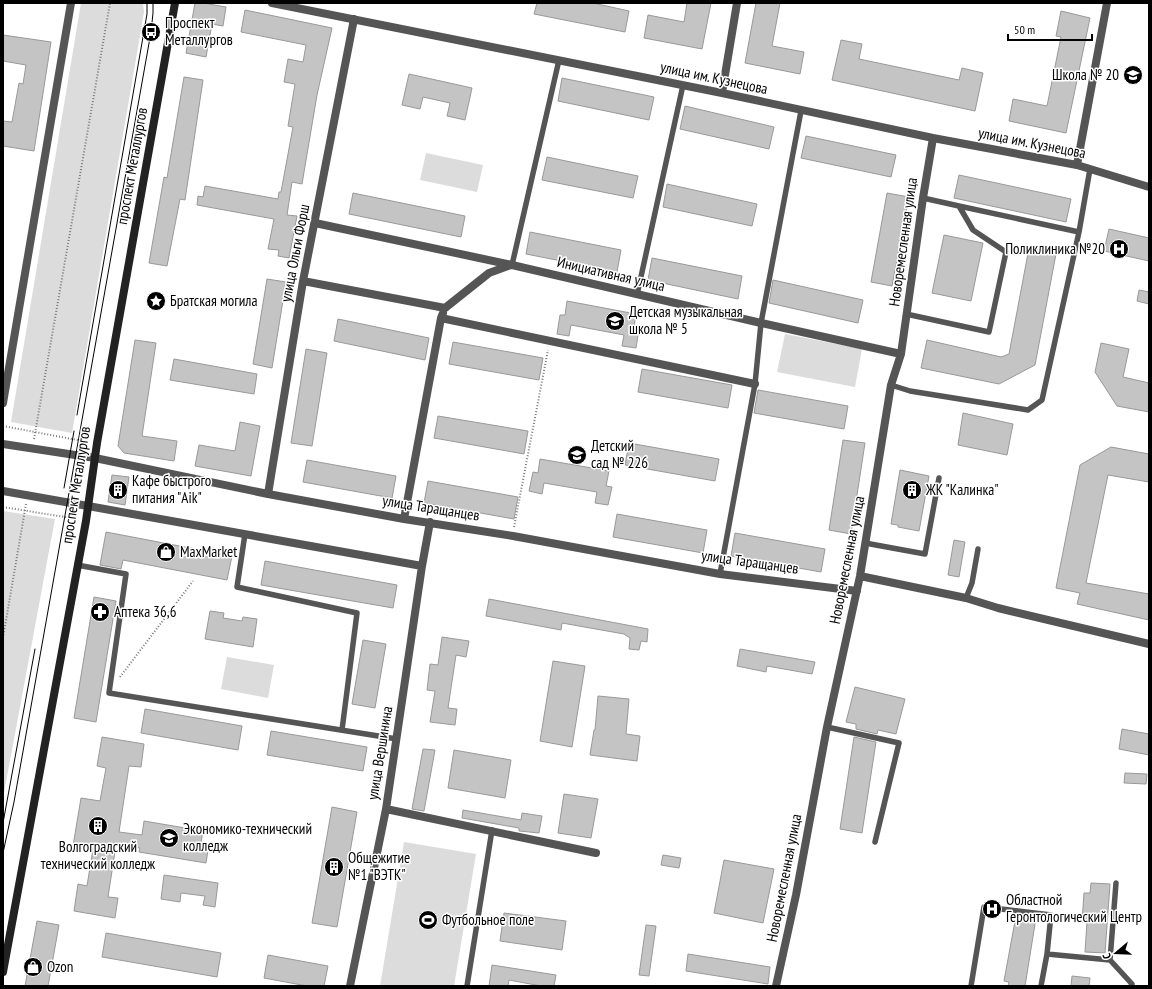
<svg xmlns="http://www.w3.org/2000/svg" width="1152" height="989" viewBox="0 0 1152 989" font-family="'PT Sans Narrow',sans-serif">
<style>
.green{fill:#dcdcdc}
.building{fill:#c4c4c4;stroke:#999}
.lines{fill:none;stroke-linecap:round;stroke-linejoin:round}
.path{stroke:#777;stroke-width:2;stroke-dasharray:1 2;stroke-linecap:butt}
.service{stroke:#555;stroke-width:5.5}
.minor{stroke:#555;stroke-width:8}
.tertiary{stroke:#555;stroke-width:8}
.secondary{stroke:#222;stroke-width:8}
.tram{stroke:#000;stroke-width:1}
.labels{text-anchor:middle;stroke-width:3;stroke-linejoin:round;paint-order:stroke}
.poi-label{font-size:15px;fill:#000;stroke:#fff;text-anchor:start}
.street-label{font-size:15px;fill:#000;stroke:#fff}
</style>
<rect width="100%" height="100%" fill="#fff"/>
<path class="green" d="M 81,3 L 143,3 L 144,12 L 72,433 L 11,422 Z
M 426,153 L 483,165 L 477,192 L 420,180 Z
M 785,334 L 862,349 L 855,387 L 777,372 Z
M 3,511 L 55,519 L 3,798 Z
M 227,657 L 274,665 L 268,698 L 221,689 Z
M 404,842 L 476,854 L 454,986 L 380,986 Z"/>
<path class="building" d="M 195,3 L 203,3 L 226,7 L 223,26 L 212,24 L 206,57 L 186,53 Z
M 537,3 L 593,3 L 629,11 L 625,32 L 534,14 Z
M 687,3 L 711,3 L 702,49 L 644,38 L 648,15 L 684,22 Z
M 756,3 L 780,3 L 772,46 L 804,52 L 800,74 L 745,63 Z
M 245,10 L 332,28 L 317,95 L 302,184 L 292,182 L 287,215 L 297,216 L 289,258 L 278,256 L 279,250 L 268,249 L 274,219 L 197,205 L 198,196 L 203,197 L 205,186 L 278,199 L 279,192 L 281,192 L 293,127 L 288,126 L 295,84 L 284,82 L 288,59 L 303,62 L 306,45 L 241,32 Z
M 1061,11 L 1090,18 L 1066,133 L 1009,121 L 1013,99 L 1047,106 L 1061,37 L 1056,36 Z
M 3,35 L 51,42 L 34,151 L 3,146 L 3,121 L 12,122 L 19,83 L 23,84 L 26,65 L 3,61 Z
M 841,40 L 862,44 L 859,59 L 959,80 L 962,68 L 983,73 L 975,111 L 832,80 Z
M 409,74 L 472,88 L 465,120 L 447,116 L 450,103 L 423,97 L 420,109 L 402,105 Z
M 184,77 L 203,80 L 185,200 L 180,199 L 167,266 L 149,263 L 164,177 L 167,178 Z
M 562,78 L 654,97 L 649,120 L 558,101 Z
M 685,106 L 774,127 L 769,149 L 680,129 Z
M 806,136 L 896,155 L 891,177 L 801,158 Z
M 547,157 L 638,176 L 633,198 L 542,180 Z
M 959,175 L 1071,199 L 1066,222 L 954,198 Z
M 667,184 L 757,204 L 752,226 L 663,207 Z
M 353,193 L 465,216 L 461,237 L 349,214 Z
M 887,193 L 909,197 L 892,286 L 871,282 Z
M 1109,229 L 1149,238 L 1149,261 L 1104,251 Z
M 530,232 L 621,250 L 617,272 L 526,254 Z
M 944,235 L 983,243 L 971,301 L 932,293 Z
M 1029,248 L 1056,254 L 1035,365 L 999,384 L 921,368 L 927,340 L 1001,357 L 1009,354 Z
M 652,258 L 742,276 L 738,299 L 648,280 Z
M 267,279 L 286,282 L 272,368 L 253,364 Z
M 773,280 L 863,300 L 858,323 L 769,303 Z
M 1139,290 L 1149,292 L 1149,304 L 1137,301 Z
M 567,301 L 636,314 L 634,328 L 639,329 L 636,348 L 622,346 L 624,335 L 571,325 L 569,336 L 557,334 L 560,315 L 565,315 Z
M 338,319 L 429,338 L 425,360 L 334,341 Z
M 135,340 L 156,343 L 142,436 L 177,441 L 174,461 L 124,453 L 118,446 Z
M 453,342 L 543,358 L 539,380 L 449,364 Z
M 1101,343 L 1129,349 L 1123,377 L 1149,383 L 1149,412 L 1117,406 L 1095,372 Z
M 306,349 L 327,353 L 312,446 L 291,443 Z
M 174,359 L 257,374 L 254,394 L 170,380 Z
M 642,369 L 732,385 L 728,408 L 638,392 Z
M 758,390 L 848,406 L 844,429 L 754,413 Z
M 963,413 L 1013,424 L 1007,455 L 958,445 Z
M 438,416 L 528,431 L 524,454 L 434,438 Z
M 240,422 L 260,426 L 251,476 L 195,466 L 199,445 L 235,451 Z
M 843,440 L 865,443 L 851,534 L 829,530 Z
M 629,443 L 719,459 L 715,481 L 625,465 Z
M 1111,447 L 1149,454 L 1149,482 L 1108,475 L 1086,583 L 1149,594 L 1149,620 L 1077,604 L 1080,593 L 1056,588 L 1080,465 Z
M 540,459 L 609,471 L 606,486 L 612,487 L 608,505 L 595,503 L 597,492 L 544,483 L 542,494 L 529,491 L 533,472 L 538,473 Z
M 307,460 L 396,476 L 392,498 L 303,482 Z
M 900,470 L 929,476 L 919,531 L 898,527 L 898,525 L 891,524 Z
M 112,475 L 129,477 L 125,505 L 108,502 Z
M 428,481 L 518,497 L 514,519 L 424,503 Z
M 617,514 L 707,530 L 703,553 L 613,537 Z
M 106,532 L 232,556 L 227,580 L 123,560 L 121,569 L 100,565 Z
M 735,533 L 825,549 L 821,572 L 731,556 Z
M 954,540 L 965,542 L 959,577 L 948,575 Z
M 265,561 L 397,585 L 393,608 L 261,585 Z
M 94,597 L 116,601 L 96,722 L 74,718 Z
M 489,599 L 648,629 L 647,642 L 641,641 L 639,650 L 629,649 L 630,638 L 624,634 L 562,623 L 561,630 L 486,616 Z
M 210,611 L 224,613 L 223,618 L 242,621 L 243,617 L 257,619 L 253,647 L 205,639 Z
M 442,637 L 469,641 L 466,657 L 456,655 L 448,708 L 457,709 L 455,725 L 430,722 L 435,691 L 427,690 L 430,664 L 438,665 Z
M 363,640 L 386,644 L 375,708 L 352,704 Z
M 740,649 L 815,662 L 812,674 L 767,666 L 766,672 L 737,666 Z
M 553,661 L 585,666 L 572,747 L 540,741 Z
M 855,687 L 905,699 L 896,734 L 878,730 L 877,734 L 856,729 L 856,724 L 846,722 Z
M 598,696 L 629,699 L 626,734 L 640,736 L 637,761 L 590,755 L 594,730 L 595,730 Z
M 145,709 L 242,726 L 238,750 L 141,733 Z
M 1122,729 L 1149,734 L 1149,755 L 1119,749 Z
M 271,731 L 367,747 L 363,771 L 267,755 Z
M 102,737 L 144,744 L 141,767 L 129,766 L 119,832 L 142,835 L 144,821 L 203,831 L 200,849 L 208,850 L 206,863 L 139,852 L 140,848 L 116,845 L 108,897 L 118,898 L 115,918 L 74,911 L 78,884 L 87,886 L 93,849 L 73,846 L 81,798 L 100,801 L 106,768 L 97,766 Z
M 854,737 L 876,742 L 862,833 L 840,829 Z
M 423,749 L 435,750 L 424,811 L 412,809 Z
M 454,750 L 511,760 L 505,798 L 448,788 Z
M 1125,773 L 1147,774 L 1146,784 L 1124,783 Z
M 564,794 L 598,799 L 591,838 L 558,833 Z
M 332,807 L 357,812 L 337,927 L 312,923 Z
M 463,810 L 521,820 L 522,813 L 542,816 L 539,833 L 519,831 L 519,828 L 462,818 Z
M 663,855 L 681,858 L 679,868 L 661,865 Z
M 724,860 L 774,869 L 763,923 L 714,913 Z
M 164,875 L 218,883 L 215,907 L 203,905 L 205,896 L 181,893 L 180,902 L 161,899 Z
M 1091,883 L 1110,884 L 1105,953 L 1085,952 L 1087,922 L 1082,922 L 1084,893 L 1090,893 Z
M 504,913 L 566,921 L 562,950 L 500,941 Z
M 1021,916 L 1036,918 L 1025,986 L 1008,986 L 1009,982 L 1004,981 L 1015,921 L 1020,922 Z
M 37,921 L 59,925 L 48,986 L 25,986 Z
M 646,925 L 656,926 L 649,976 L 639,975 Z
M 106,933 L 221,953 L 217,977 L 102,957 Z
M 688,954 L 770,967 L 768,984 L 686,971 Z
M 268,955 L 328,966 L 324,986 L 307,986 L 264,978 Z
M 492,965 L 556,975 L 554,986 L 541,986 L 509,980 L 508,986 L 489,986 Z
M 1072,976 L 1090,978 L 1089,986 L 1071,986 Z"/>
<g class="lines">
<path class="path" d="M 3,426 L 88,442
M 34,439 L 110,3
M 3,507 L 77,519
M 514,527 L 548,350
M 3,638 L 26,504
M 120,677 L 193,581"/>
<path class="service" d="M 959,206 L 1079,232 L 1090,169
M 512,265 L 559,60
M 637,295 L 683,85
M 906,314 L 989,332 L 1006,252 L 973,230 L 959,206 L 923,198
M 891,385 L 910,391 L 1028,410 L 1042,400 L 1079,232
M 245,534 L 237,587 L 357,613 L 342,730
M 865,543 L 925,554 L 939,478
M 77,565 L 126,574 L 109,693 L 397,739
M 720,574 L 755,384 L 761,323 L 801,111
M 966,598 L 972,583 L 978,549
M 827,727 L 899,743 L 875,842
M 1116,883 L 1110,960 L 1132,984 L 1131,986
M 467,986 L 492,830
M 971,986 L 984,907 L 1051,915 L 1047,954 L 1110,960
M 1041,986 L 1047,954"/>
<path class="minor" d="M 272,3 L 722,93 L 933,138 L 1077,165 L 1149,187
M 722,93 L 737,3
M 1077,165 L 1107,3
M 315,223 L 512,265 L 761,323 L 901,354
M 303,281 L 445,308 L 489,273 L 511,265
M 441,318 L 755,384
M 3,403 L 71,3
M 95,458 L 268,494 L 404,519 L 513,536 L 720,574 L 857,591
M 268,494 L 303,281 L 354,19
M 88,506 L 422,566
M 404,519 L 441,318 L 443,313
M 860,576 L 966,598 L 998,608 L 1149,644
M 386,809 L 596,853
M 350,986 L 386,809 L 422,566 L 430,522
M 776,986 L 796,895 L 827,727 L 860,576 L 891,385 L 901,354 L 923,198 L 933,138"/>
<path class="tertiary" d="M 3,444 L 95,458
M 3,491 L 88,506"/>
<path class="secondary" d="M 3,972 L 86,521 L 97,443 L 175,3"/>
<path class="tram" d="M 77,415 L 147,14 L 147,3
M 64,488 L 74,431
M 3,823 L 35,649
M 3,853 L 14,802 L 151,32 L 153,13 L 153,3"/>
</g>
<defs>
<g id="bus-disc" transform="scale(1)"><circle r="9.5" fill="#000" stroke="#fff"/><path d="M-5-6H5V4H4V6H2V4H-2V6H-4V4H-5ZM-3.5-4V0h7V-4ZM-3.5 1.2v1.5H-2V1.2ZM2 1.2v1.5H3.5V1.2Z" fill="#fff"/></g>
<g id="school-disc" transform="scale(1)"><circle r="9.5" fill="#000" stroke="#fff"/><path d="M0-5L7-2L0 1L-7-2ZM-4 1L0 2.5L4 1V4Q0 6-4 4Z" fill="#fff"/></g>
<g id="hospital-disc" transform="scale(1)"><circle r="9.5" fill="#000" stroke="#fff"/><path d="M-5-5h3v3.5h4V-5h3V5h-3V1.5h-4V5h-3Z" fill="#fff"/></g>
<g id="sight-disc" transform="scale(1)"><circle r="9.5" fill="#000" stroke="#fff"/><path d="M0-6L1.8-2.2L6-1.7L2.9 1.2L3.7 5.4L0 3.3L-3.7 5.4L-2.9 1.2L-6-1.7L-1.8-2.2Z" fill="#fff"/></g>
<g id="building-disc" transform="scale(1)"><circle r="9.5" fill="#000" stroke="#fff"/><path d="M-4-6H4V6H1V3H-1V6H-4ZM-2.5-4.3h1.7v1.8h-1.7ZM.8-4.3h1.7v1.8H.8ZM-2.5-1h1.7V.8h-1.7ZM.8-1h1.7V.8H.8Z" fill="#fff"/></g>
<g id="shop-disc" transform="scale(1)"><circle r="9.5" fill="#000" stroke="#fff"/><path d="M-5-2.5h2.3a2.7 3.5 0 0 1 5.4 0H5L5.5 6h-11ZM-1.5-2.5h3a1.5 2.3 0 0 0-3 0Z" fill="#fff"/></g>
<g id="pharmacy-disc" transform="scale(1)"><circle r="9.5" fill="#000" stroke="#fff"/><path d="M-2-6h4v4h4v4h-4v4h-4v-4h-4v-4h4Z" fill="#fff"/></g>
<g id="university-disc" transform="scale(1)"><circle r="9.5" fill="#000" stroke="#fff"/><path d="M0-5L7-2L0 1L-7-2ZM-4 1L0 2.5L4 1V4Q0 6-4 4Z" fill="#fff"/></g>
<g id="stadium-disc" transform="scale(1)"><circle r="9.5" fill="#000" stroke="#fff"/><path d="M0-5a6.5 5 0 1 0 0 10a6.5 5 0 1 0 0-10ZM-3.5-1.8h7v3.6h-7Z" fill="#fff"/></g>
</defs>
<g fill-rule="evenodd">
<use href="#bus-disc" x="151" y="32"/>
<use href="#school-disc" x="1133" y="75"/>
<use href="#hospital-disc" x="1119" y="249"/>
<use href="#sight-disc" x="156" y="301"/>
<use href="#school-disc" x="615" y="321"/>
<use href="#school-disc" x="577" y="455"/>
<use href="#building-disc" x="118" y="490"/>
<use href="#building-disc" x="912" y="490"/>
<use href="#shop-disc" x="166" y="552"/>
<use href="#pharmacy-disc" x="100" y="612"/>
<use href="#building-disc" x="98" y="826"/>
<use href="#university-disc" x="169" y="838"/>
<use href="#building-disc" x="334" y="867"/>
<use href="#hospital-disc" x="992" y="909"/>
<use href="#stadium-disc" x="428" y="920"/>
<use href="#shop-disc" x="33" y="967"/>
</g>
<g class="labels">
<g class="poi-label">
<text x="165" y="28">Проспект<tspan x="165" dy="17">Металлургов</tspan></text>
<text x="1119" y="80" text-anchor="end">Школа № 20</text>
<text x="1105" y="254" text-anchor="end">Поликлиника №20</text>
<text x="170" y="306">Братская могила</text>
<text x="629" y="317">Детская музыкальная<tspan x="629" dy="17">школа № 5</tspan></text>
<text x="591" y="451">Детский<tspan x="591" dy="17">сад № 226</tspan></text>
<text x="132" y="486">Кафе быстрого<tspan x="132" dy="17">питания "Aik"</tspan></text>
<text x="926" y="495">ЖК "Калинка"</text>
<text x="180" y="557">MaxMarket</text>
<text x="114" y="617">Аптека 36,6</text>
<text x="183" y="834">Экономико-технический<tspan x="183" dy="17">колледж</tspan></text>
<text x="98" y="852" text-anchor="middle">Волгоградский<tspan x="98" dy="17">технический колледж</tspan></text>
<text x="348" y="863">Общежитие<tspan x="348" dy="17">№1 "ВЭТК"</tspan></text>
<text x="1006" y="905">Областной<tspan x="1006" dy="17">Геронтологический Центр</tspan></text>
<text x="442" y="925">Футбольное поле</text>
<text x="47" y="972">Ozon</text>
</g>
<g class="street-label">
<text transform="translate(714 78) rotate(12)" y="5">улица им. Кузнецова</text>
<text transform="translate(1032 143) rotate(11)" y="5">улица им. Кузнецова</text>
<text transform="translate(132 166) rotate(-80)" y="5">проспект Металлургов</text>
<text transform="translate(903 242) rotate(-82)" y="5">Новоремесленная улица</text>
<text transform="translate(295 253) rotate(-79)" y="5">улица Ольги Форш</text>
<text transform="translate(611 274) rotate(13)" y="5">Инициативная улица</text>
<text transform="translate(76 485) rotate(-81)" y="5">проспект Металлургов</text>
<text transform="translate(431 508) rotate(9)" y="5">улица Таращанцев</text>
<text transform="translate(847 560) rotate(-79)" y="5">Новоремесленная улица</text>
<text transform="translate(750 562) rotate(8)" y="5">улица Таращанцев</text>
<text transform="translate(380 753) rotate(-81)" y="5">улица Вершинина</text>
<text transform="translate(784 878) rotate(-79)" y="5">Новоремесленная улица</text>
</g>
</g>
<rect width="1152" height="989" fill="none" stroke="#000000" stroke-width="8"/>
<g transform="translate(1116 953) rotate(251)" stroke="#ffffff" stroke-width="3" paint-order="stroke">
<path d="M0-3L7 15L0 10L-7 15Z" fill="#000000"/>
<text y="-6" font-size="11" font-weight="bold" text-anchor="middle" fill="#000000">С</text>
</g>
<path d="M1008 34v6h84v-6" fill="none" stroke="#000000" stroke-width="2"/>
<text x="1014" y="34" font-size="12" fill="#000000" stroke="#ffffff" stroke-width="3" paint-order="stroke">50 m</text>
</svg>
